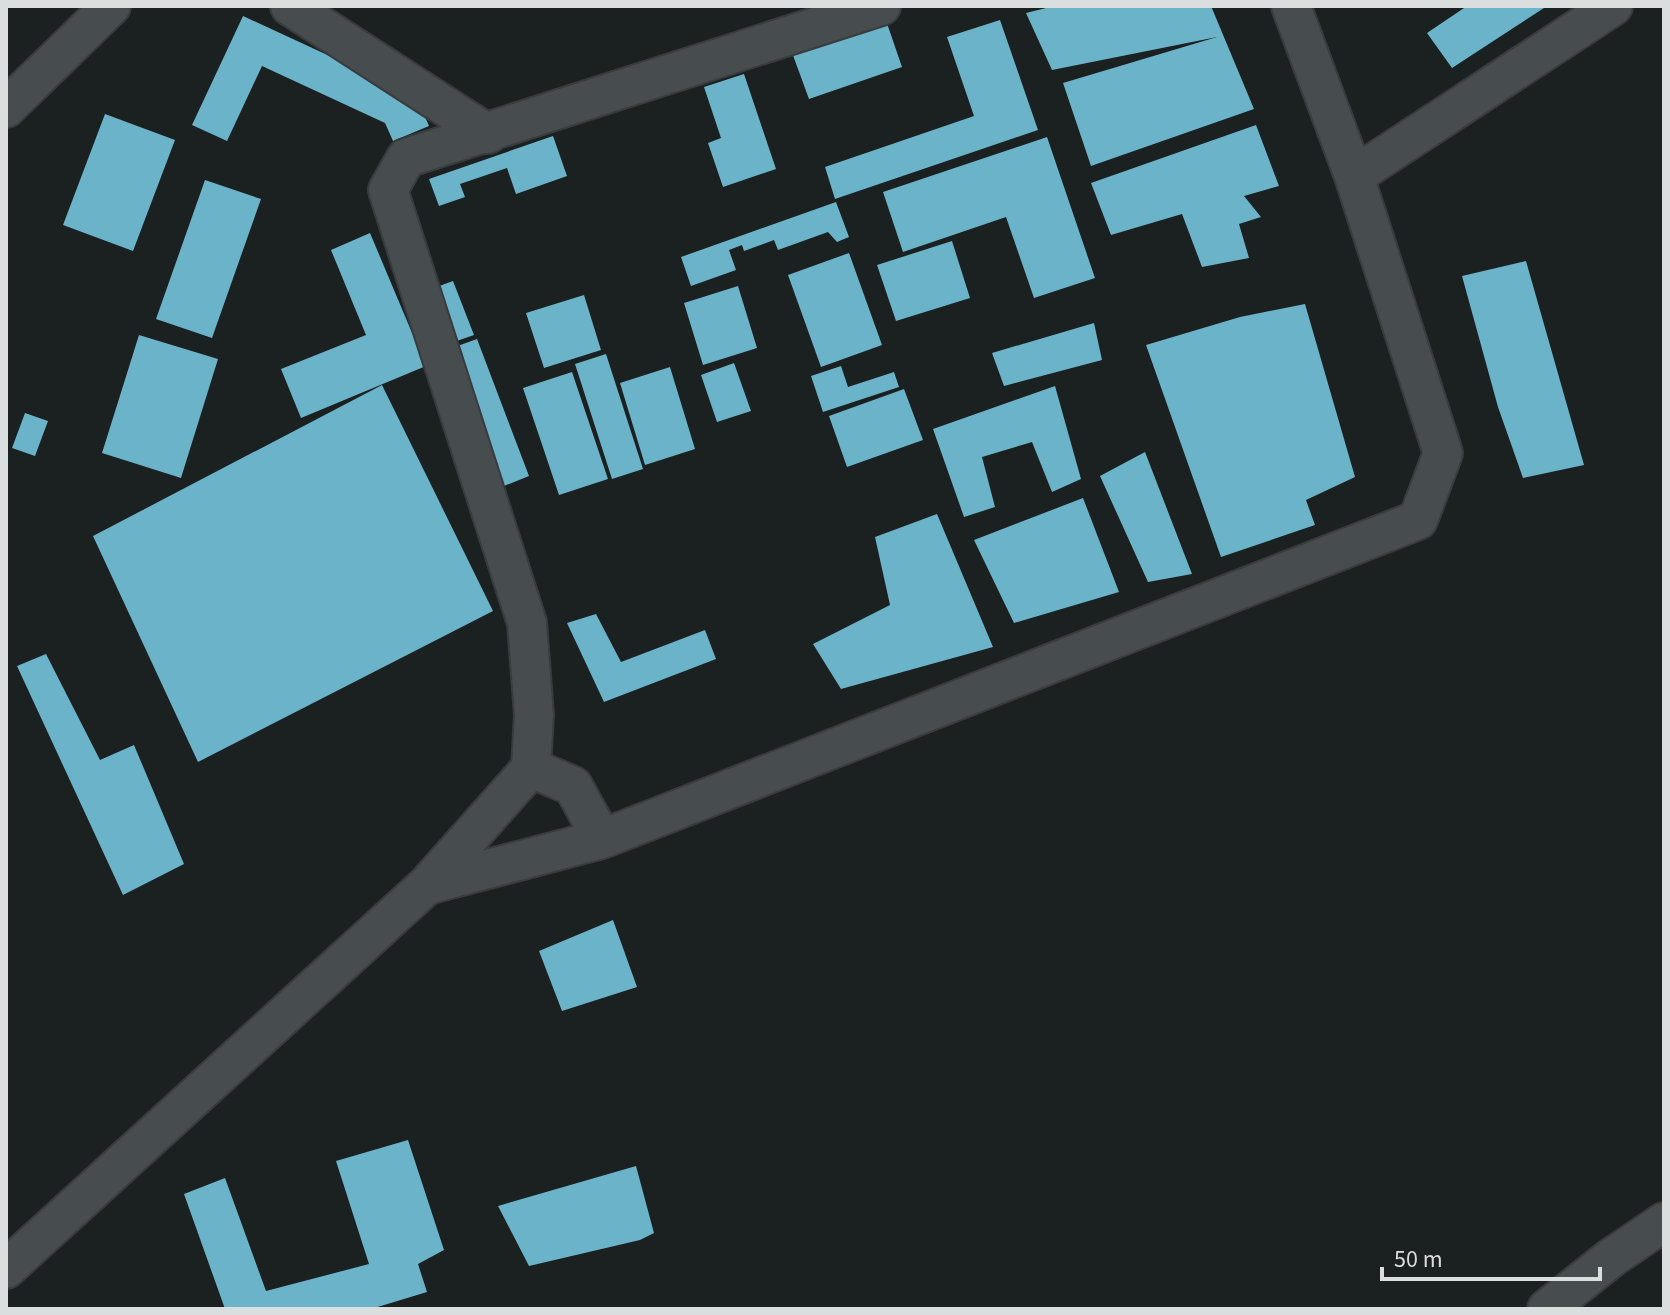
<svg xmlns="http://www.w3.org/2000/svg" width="1670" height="1315" viewBox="0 0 1670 1315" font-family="'Source Sans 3',sans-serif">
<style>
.building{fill:#6bb3c9}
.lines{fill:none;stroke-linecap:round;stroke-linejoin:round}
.minor-casing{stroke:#393c3e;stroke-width:42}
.minor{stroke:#474c4e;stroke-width:38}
</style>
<rect width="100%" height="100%" fill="#1b2021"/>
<path class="building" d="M 881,6 L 902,67 L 809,99 L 787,39 Z
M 1054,6 L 1211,6 L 1254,109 L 1091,166 L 1063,83 L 1217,37 L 1052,70 L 1026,13 Z
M 1467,6 L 1547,6 L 1452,68 L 1427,33 Z
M 243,16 L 416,96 L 429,126 L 393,141 L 385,123 L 262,66 L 227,141 L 192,125 Z
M 1000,20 L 1038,130 L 835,199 L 825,167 L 974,116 L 947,37 Z
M 744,74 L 776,169 L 723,187 L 708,143 L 721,138 L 704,87 Z
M 105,114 L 175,140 L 133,251 L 63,225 Z
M 1256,125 L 1279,186 L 1244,196 L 1261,217 L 1239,224 L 1249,258 L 1202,267 L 1182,214 L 1111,235 L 1091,183 Z
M 553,136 L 567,176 L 516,194 L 507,168 L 460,184 L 465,197 L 439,206 L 429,179 Z
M 1047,137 L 1095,278 L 1034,298 L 1006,217 L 903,252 L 883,192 Z
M 205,180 L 261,199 L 212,338 L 156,319 Z
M 836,202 L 849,237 L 837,242 L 828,232 L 778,250 L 774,240 L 744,251 L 742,245 L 729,250 L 736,270 L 691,286 L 681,257 Z
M 370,233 L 426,366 L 301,418 L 281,369 L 366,335 L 331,250 Z
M 952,241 L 970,298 L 896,321 L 877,265 Z
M 849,253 L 882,345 L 821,367 L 788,275 Z
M 1526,261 L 1584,465 L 1523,478 L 1498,407 L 1462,276 Z
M 453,281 L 474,335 L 451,343 L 431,289 Z
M 738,286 L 757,348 L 703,365 L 684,303 Z
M 584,295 L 601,350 L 544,368 L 526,313 Z
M 1305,304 L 1355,477 L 1306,500 L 1315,525 L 1221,557 L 1146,345 L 1240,317 Z
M 1094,323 L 1102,360 L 1004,386 L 992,353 Z
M 139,335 L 218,359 L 181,478 L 102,453 Z
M 477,339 L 529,476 L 504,486 L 452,348 Z
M 606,354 L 643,469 L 612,479 L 575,364 Z
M 734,363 L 751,411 L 717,422 L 701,375 Z
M 841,366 L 848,387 L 894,372 L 899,387 L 823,412 L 811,376 Z
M 670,367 L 695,449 L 645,465 L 620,383 Z
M 572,372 L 608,479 L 559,495 L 523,388 Z
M 382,385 L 493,611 L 198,762 L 93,536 Z
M 1055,386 L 1081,479 L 1052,492 L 1032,442 L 982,457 L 995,507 L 964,517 L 933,429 Z
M 904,389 L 923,440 L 847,467 L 829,416 Z
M 25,413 L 48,421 L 35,456 L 12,448 Z
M 1145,452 L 1192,574 L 1148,582 L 1100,476 Z
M 1083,498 L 1119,592 L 1014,623 L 974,540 Z
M 937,514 L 993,647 L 841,689 L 813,644 L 890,605 L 875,537 Z
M 596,614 L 621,662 L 705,630 L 716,659 L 604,702 L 567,623 Z
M 46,654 L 100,760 L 134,745 L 184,864 L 123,895 L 17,666 Z
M 613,920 L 637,987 L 562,1011 L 539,951 Z
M 408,1140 L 444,1250 L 418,1264 L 427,1292 L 371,1309 L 225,1309 L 184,1194 L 225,1178 L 266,1291 L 369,1264 L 336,1161 Z
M 636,1166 L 654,1233 L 640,1240 L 529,1266 L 498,1206 Z"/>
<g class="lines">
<g class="minor-casing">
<path id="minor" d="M 290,6 L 488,134
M 6,108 L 111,6
M 1354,176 L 1613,6
M 531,768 L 573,786 L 602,839
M 427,885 L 602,839 L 1418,520 L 1443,453 L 1354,176 L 1291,6
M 6,1269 L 427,885 L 531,768 L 534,715 L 527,623 L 388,190 L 406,158 L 881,6
M 1547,1309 L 1611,1258 L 1664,1222"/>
</g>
<use href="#minor" class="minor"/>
</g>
<rect width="1670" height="1315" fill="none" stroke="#dbdedf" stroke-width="16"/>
<path d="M1382 1267v12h218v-12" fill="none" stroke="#dbdedf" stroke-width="4"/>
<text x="1394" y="1267" font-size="24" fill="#dbdedf" stroke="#1b2021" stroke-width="6" paint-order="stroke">50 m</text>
</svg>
